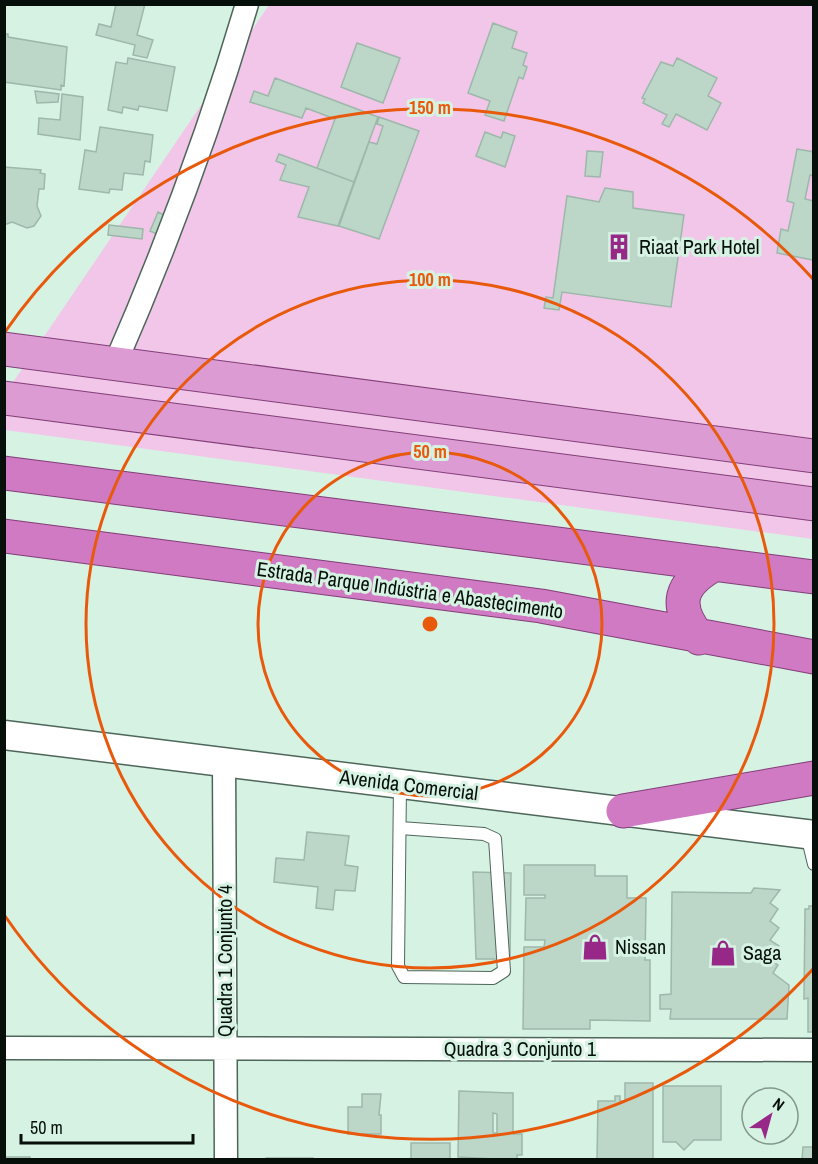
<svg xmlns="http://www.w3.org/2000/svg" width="818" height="1164" viewBox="0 0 818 1164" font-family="'Archivo Narrow',sans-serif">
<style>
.green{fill:#f2c6e8}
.building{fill:#bcd7c8;stroke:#9db8aa;stroke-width:1.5;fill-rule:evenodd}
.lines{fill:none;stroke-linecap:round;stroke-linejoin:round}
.service-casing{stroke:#4e665a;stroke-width:14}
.minor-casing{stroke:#4e665a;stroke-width:25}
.tertiary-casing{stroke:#4e665a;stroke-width:31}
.primary-casing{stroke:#823e78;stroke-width:35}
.trunk-casing{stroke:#823e78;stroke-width:35}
.service{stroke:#fff;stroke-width:12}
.minor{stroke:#fff;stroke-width:22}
.tertiary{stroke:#fff;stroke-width:28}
.primary{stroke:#dc9bd2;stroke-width:33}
.trunk{stroke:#d07ac3;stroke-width:33}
.ring{fill:none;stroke:#e8590c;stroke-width:3}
.labels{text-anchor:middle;stroke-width:6;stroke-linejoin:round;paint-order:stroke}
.poi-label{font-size:20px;fill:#060f0a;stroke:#d6f2e3;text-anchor:start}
.street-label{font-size:20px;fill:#060f0a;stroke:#d6f2e3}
.centre{fill:#e8590c;stroke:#d6f2e3;stroke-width:3}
.ring-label{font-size:18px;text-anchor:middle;font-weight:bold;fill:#e8590c;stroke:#d6f2e3;stroke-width:6;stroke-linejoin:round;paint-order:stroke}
</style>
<rect width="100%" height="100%" fill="#d6f2e3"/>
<path class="green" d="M 269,5 L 813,5 L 813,539 L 5,430 L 5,394 Z"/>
<path class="building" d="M 116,4 L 145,4 L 137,35 L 153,40 L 147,58 L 133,55 L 135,45 L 96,35 L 99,24 L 111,27 Z
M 493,23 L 517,32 L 512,48 L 527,53 L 523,65 L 527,67 L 523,79 L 519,77 L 504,121 L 485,115 L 490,101 L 468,93 Z
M 4,34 L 8,34 L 8,37 L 67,47 L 64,86 L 61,85 L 61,90 L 4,82 Z
M 357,43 L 400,58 L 383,103 L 341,87 Z
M 128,58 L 175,67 L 167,111 L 139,106 L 138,110 L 123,107 L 122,113 L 108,110 L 116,62 L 127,64 Z
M 677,58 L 717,78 L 708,96 L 721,103 L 707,130 L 676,114 L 669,127 L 662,124 L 667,115 L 643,103 L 645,99 L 642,98 L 661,62 L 673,66 Z
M 275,78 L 378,117 L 354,182 L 317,168 L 335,119 L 306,108 L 302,118 L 250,102 L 254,91 L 268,96 Z
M 35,91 L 59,94 L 58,102 L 37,103 Z
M 62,94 L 83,97 L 80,140 L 38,134 L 39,118 L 60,120 Z
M 379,117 L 419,131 L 379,239 L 339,226 L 369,142 L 377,144 L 383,126 L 377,124 Z
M 100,127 L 153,135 L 150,162 L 145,161 L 143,175 L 124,173 L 122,190 L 110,189 L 109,193 L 79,189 L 85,150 L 96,152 Z
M 485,132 L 501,138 L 503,132 L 515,136 L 505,167 L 476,156 Z
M 797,149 L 814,152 L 814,176 L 810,175 L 805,199 L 814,201 L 813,260 L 777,253 L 781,229 L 788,231 L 794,203 L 787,201 Z
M 587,151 L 603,152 L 600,177 L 585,176 Z
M 279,154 L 354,182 L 338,226 L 298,217 L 309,187 L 280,180 L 286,165 L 276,161 Z
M 4,167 L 41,170 L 40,173 L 45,174 L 44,189 L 39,189 L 37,206 L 41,216 L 34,226 L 27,228 L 12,222 L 4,225 Z
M 605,188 L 633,192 L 633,208 L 684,215 L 671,307 L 562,292 L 559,310 L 544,308 L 546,297 L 553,298 L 567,196 L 599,202 Z
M 158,212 L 166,216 L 157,234 L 150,231 Z
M 109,225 L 143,229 L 142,239 L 108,235 Z
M 307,832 L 349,836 L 345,865 L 358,867 L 355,891 L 335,890 L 333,910 L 316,908 L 318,887 L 274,882 L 276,858 L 304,860 Z
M 524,865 L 595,865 L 595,876 L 627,876 L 627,898 L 646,898 L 645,960 L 650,960 L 650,1021 L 590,1020 L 590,1029 L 523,1029 L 524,947 L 544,947 L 545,940 L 525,940 L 526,898 L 545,898 L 545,895 L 524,895 Z
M 473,872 L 511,873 L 510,959 L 476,959 Z
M 754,888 L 780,890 L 770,903 L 778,909 L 770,921 L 779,928 L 770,940 L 779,946 L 769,959 L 778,965 L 773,973 L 789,985 L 787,1019 L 670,1019 L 671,1009 L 660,1009 L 660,995 L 671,994 L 672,892 L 751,893 Z
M 809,906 L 814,906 L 814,1032 L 808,1032 L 808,998 L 804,999 L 805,909 L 809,909 Z
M 625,1083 L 653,1083 L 653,1160 L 597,1160 L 598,1101 L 615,1101 L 615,1096 L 620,1096 L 620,1101 L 625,1101 Z
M 663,1086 L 721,1086 L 721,1140 L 694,1140 L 684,1150 L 676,1142 L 663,1142 Z
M 459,1091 L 513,1093 L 513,1134 L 522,1134 L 522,1155 L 517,1155 L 517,1160 L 458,1157 ZM 493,1113 L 497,1114 L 497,1133 L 493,1133 Z
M 362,1094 L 381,1094 L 379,1115 L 381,1115 L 381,1134 L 348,1134 L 348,1107 L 362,1107 Z
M 411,1143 L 450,1143 L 450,1160 L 411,1160 Z
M 803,1147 L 814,1147 L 814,1160 L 802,1160 Z
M 4,1157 L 30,1157 L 30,1160 L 4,1160 Z
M 266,1158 L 313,1158 L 313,1160 L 264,1160 Z"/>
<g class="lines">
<g class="service-casing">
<path id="service" d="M 400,784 L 398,966 L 404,977 L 493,978 L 504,971 L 495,839 L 484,834 L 400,828
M 807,835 L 814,864"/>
</g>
<g class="minor-casing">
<path id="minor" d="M 115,364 C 167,245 210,129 247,4
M 224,762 L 226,1160
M 4,1048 L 814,1050"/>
</g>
<g class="tertiary-casing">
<path id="tertiary" d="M 4,735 L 814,835"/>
</g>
<g class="primary-casing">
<path id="primary" d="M 4,349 L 814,456
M 4,398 L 814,504"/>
</g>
<g class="trunk-casing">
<path id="trunk" d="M 4,473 L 814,577
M 4,536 L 541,606 L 814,657
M 699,638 C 673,605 679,584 715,564
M 623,811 L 814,778"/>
</g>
<use href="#service" class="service"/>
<use href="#minor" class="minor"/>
<use href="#tertiary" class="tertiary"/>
<use href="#primary" class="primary"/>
<use href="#trunk" class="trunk"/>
</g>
<g class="ring">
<circle cx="430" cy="624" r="172"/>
<circle cx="430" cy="624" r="344"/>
<path d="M813 969A516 516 0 0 1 5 916M5 332A516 516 0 0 1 813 279"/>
</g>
<defs>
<g id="building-bare" transform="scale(2.07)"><path d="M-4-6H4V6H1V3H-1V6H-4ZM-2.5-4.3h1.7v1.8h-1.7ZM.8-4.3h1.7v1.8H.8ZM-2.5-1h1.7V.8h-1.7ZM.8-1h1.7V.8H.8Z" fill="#972888" stroke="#d6f2e3" stroke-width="2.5" paint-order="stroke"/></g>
<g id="shop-bare" transform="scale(2.07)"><path d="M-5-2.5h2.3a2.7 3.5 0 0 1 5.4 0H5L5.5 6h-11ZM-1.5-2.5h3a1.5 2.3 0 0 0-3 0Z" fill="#972888" stroke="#d6f2e3" stroke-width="2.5" paint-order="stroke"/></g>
</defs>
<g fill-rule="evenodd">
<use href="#building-bare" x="619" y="247"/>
<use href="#shop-bare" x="595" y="947"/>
<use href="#shop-bare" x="723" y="953"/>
</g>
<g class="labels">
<g class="poi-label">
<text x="639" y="254">Riaat Park Hotel</text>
<text x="615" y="954">Nissan</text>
<text x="743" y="960">Saga</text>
</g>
<g class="street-label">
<text transform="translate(410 590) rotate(8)" y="7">Estrada Parque Indústria e Abastecimento</text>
<text transform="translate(409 785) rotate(7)" y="7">Avenida Comercial</text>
<text transform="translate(225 961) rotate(-90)" y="7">Quadra 1 Conjunto 4</text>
<text x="520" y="1056">Quadra 3 Conjunto 1</text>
</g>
</g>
<circle cx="430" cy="624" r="9" class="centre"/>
<g class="ring-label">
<text x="430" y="114">150 m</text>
<text x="430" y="286">100 m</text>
<text x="430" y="458">50 m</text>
</g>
<rect width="818" height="1164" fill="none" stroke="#060f0a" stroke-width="12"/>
<g transform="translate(770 1116) rotate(36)"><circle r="28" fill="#d6f2e3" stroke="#83978c" stroke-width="1.5"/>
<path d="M0-4.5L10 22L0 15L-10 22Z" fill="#972888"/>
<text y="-9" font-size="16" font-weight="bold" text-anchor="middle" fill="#060f0a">N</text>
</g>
<path d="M21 1134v9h172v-9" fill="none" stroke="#060f0a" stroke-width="3"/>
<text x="30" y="1134" font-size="18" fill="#060f0a" stroke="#d6f2e3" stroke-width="4.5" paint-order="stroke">50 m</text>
</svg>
